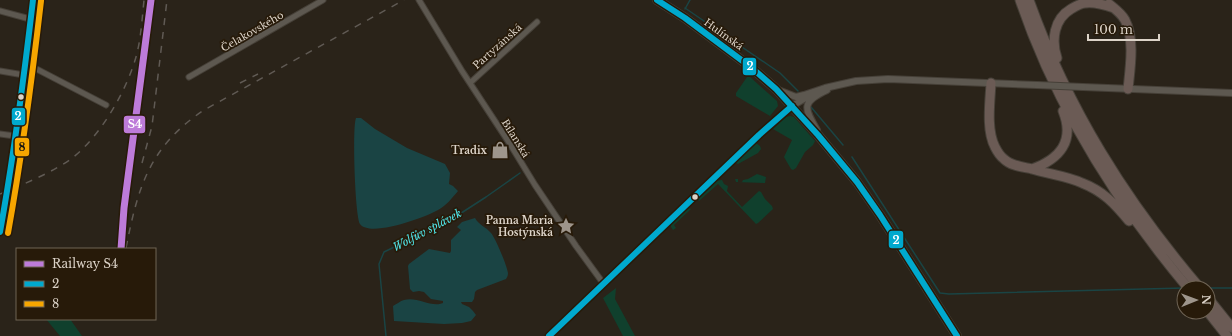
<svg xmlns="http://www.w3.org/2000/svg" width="1232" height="336" viewBox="0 0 1232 336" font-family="'Libre Baskerville',serif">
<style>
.green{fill:#10402d}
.water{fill:#1a4444}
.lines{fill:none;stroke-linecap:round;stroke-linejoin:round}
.stream{stroke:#1a4444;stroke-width:1.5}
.minor-casing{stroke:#464038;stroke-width:7}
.tertiary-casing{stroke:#464038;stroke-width:8}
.primary-casing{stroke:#464038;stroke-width:10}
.motorway-casing{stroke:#464038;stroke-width:11}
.minor{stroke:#5d5850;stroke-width:5}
.tertiary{stroke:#5d5850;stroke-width:6}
.primary{stroke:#6b5f5a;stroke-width:8}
.motorway{stroke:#6b5b55;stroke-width:9}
.rail{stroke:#605a54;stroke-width:1.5;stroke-dasharray:7 7;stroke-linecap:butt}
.tertiary-bridge-casing{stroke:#464038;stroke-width:8;stroke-linecap:butt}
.tertiary-bridge{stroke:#5d5850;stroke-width:6}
.bus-1-casing{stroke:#271a09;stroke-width:9}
.bus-2-casing{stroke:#271a09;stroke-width:9}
.bus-1{stroke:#00a9ce;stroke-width:6}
.bus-2{stroke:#f7a600;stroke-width:6}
.rail-1-casing{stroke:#271a09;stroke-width:10}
.rail-1{stroke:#bd7bd9;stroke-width:7}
.bus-dot{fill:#dcd3c8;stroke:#271a09;stroke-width:1.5}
.labels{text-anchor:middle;stroke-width:3.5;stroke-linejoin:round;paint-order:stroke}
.street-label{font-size:10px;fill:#dcd3c8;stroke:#271a09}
.poi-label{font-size:10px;font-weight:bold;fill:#dcd3c8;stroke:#271a09;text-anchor:end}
.water-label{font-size:11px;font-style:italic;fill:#51e7eb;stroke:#271a09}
.line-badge{stroke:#271a09;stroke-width:1.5}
.badge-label{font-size:11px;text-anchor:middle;font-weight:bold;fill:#fff}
.pale-badge-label{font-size:11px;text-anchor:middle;font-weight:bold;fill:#111}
</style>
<rect width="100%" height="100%" fill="#2a2319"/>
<path class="green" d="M 747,77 L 750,77 L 777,101 L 778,106 L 770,116 L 736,96 L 736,93 Z
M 790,116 L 794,117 L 815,141 L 813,145 L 805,152 L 796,168 L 793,170 L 791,169 L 784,157 L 792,140 L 773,129 L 786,117 Z
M 756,143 L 760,146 L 761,149 L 758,153 L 738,164 L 736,163 L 736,161 L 753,144 Z
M 757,174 L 766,177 L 765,183 L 736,182 L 735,179 L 738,179 L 738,182 L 742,182 L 743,180 L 748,179 Z
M 722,180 L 724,184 L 728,186 L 727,191 L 742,207 L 759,191 L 761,192 L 765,199 L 772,206 L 773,209 L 758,223 L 756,224 L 718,184 L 699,201 L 698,199 C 704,191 711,180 722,180 Z
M 689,208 L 691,209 L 674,225 L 676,228 L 673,230 L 671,227 L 671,223 L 683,211 Z
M 616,288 L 615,299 L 635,336 L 623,336 L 603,298 Z
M 46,319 L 70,319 L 82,336 L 60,336 Z"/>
<path class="water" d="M 356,118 L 361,118 L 375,129 L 407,148 L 445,164 L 450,173 L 449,184 L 453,186 L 458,191 C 452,198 446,206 438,210 C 426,217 370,238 360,224 C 355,217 352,127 356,118 Z
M 475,218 C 479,225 486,227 491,233 C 496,239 507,266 508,273 C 508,276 507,277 506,279 L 477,290 L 475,292 L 474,299 L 472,302 L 461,302 L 462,304 L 469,307 L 473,311 L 476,315 L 471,321 L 462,323 L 444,324 L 394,321 L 393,306 C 397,304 400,301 404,300 C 417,296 431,308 443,303 L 443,301 L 431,299 L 424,292 L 419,291 L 413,292 L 410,289 L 408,266 L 409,264 L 429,249 L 450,253 L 451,251 L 451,240 L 461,230 L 457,227 L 462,222 Z"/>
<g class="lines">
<path class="stream" d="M 685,8 L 780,73 L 798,91
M 685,9 L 690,0
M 811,107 L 843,145
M 852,157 L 940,293 L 949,294 L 1184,288
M 1208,288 L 1232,288
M 386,336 L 379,264 L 384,252 L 452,219 L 486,197 L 520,173"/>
<g class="minor-casing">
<path id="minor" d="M 419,0 L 462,71 L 510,144 L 535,185 L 576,246 L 603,283
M 0,11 L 30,19
M 25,63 L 106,105
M 0,71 L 24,75
M 189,77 L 323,0
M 470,83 L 537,22
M 0,134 L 15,136
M 0,232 L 6,199 L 26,59 L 33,0
M 549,336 L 759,135 L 792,106"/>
</g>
<g class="tertiary-casing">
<path id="tertiary" d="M 1083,87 L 1232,93
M 778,90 L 796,97 L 804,95 L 825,88 L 856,81 L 888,79 L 1037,85
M 792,106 L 809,96
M 817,130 C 804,108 801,102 827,90"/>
</g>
<g class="primary-casing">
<path id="primary" d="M 657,0 L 685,18 L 752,68 L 776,89 L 818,135 L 857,182 L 880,215 L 957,336"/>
</g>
<g class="motorway-casing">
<path id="motorway" d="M 1020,0 C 1056,106 1116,202 1188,288
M 1029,0 C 1068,109 1125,200 1200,288
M 1109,4 C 1115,9 1121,13 1125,20 C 1135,39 1130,69 1128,89
M 1057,58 C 1051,40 1054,19 1071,9 C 1076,6 1081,3 1086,3 C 1095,2 1105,5 1114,8
M 991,83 C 990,102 986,130 995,147 C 997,151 1000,156 1004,159 C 1011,166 1023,167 1032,169 C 1048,174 1067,176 1082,183 C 1103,191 1115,204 1129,221
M 1032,169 C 1060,159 1075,141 1063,111
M 1208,298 L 1232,328
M 1208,312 L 1227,336"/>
</g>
<use href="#minor" class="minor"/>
<use href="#tertiary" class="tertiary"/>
<use href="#primary" class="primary"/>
<use href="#motorway" class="motorway"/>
<path class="rail" d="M 240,83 L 258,74
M 142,163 L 152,126 L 167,0
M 0,194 C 24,184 49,174 71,159 C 100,137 126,92 136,57 C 141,39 142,19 144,0
M 126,248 C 138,187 149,147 204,110 L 404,0"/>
<g class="tertiary-bridge-casing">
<path id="tertiary-bridge" d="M 1037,85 L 1083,87"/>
</g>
<use href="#tertiary-bridge" class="tertiary-bridge"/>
<g class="bus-1-casing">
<path id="bus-1" d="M 657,0 L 685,18 L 752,68 L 776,89 L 818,135 L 857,182 L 880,215 L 957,336
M 0,232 C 14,155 24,77 33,0
M 549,336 L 759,135 L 792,106"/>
</g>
<g class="bus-2-casing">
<path id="bus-2" d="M 8,233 C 22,156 32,79 41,1"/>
</g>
<use href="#bus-1" class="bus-1"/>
<use href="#bus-2" class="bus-2"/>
<g class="rail-1-casing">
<path id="rail-1" d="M 121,249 L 124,208 L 151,0"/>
</g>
<use href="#rail-1" class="rail-1"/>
</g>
<defs>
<g id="shop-bare" transform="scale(1.38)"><path d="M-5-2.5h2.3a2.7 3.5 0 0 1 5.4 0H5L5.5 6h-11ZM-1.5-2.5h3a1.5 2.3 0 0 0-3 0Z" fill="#9e958b" stroke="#271a09" stroke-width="2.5" paint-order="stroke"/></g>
<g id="sight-bare" transform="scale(1.38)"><path d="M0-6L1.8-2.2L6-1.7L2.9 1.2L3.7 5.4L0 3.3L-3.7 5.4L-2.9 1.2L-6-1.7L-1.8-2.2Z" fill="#9e958b" stroke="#271a09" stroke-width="2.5" paint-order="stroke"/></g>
</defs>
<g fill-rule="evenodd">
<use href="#shop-bare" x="500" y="150"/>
<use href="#sight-bare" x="566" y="226"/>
</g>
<g class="bus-dot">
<circle cx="21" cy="97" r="3.5"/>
<circle cx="695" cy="197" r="3.5"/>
</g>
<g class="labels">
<g class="street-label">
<text transform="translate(252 31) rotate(-30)" y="4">Čelakovského</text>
<text transform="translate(724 34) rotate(36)" y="4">Hulínská</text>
<text transform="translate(497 46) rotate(-42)" y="4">Partyzánská</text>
<text transform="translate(516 138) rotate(58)" y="4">Bílanská</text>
</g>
<g class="poi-label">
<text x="487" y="154">Tradix</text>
<text x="553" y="224">Panna Maria<tspan x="553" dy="12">Hostýnská</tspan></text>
</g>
<g class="water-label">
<text transform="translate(427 230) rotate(-28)" y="4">Wolfův splávek</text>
</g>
</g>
<g class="line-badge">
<rect x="742" y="57" width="15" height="19" rx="4" fill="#00a9ce"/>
<rect x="11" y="107" width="15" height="19" rx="4" fill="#00a9ce"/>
<rect x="123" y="115" width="23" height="19" rx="4" fill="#bd7bd9"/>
<rect x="14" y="137" width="16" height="20" rx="4" fill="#f7a600"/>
<rect x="888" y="230" width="16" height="19" rx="4" fill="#00a9ce"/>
</g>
<g class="badge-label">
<text x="750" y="70">2</text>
<text x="18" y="120">2</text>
<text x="135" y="128">S4</text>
<text x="896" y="244">2</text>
</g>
<g class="pale-badge-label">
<text x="22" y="151">8</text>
</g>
<rect x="16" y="248" width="140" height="72" fill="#271a09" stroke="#6f6455"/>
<rect x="24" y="261" width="20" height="6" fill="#bd7bd9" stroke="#6f6455"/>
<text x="52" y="268" font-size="12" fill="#dcd3c8">Railway S4</text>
<rect x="24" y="281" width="20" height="6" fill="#00a9ce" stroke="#6f6455"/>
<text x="52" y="288" font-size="12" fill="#dcd3c8">2</text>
<rect x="24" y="301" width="20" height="6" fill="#f7a600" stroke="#6f6455"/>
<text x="52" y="308" font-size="12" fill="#dcd3c8">8</text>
<g transform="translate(1196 300) rotate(89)"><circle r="19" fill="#271a09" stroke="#6f6455"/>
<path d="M0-3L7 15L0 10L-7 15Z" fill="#9e958b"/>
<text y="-6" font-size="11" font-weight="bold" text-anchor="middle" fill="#dcd3c8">N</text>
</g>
<path d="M1088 34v6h71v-6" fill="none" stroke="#dcd3c8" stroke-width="2"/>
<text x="1094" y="34" font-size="12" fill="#dcd3c8" stroke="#271a09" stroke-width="3" paint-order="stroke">100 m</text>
</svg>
